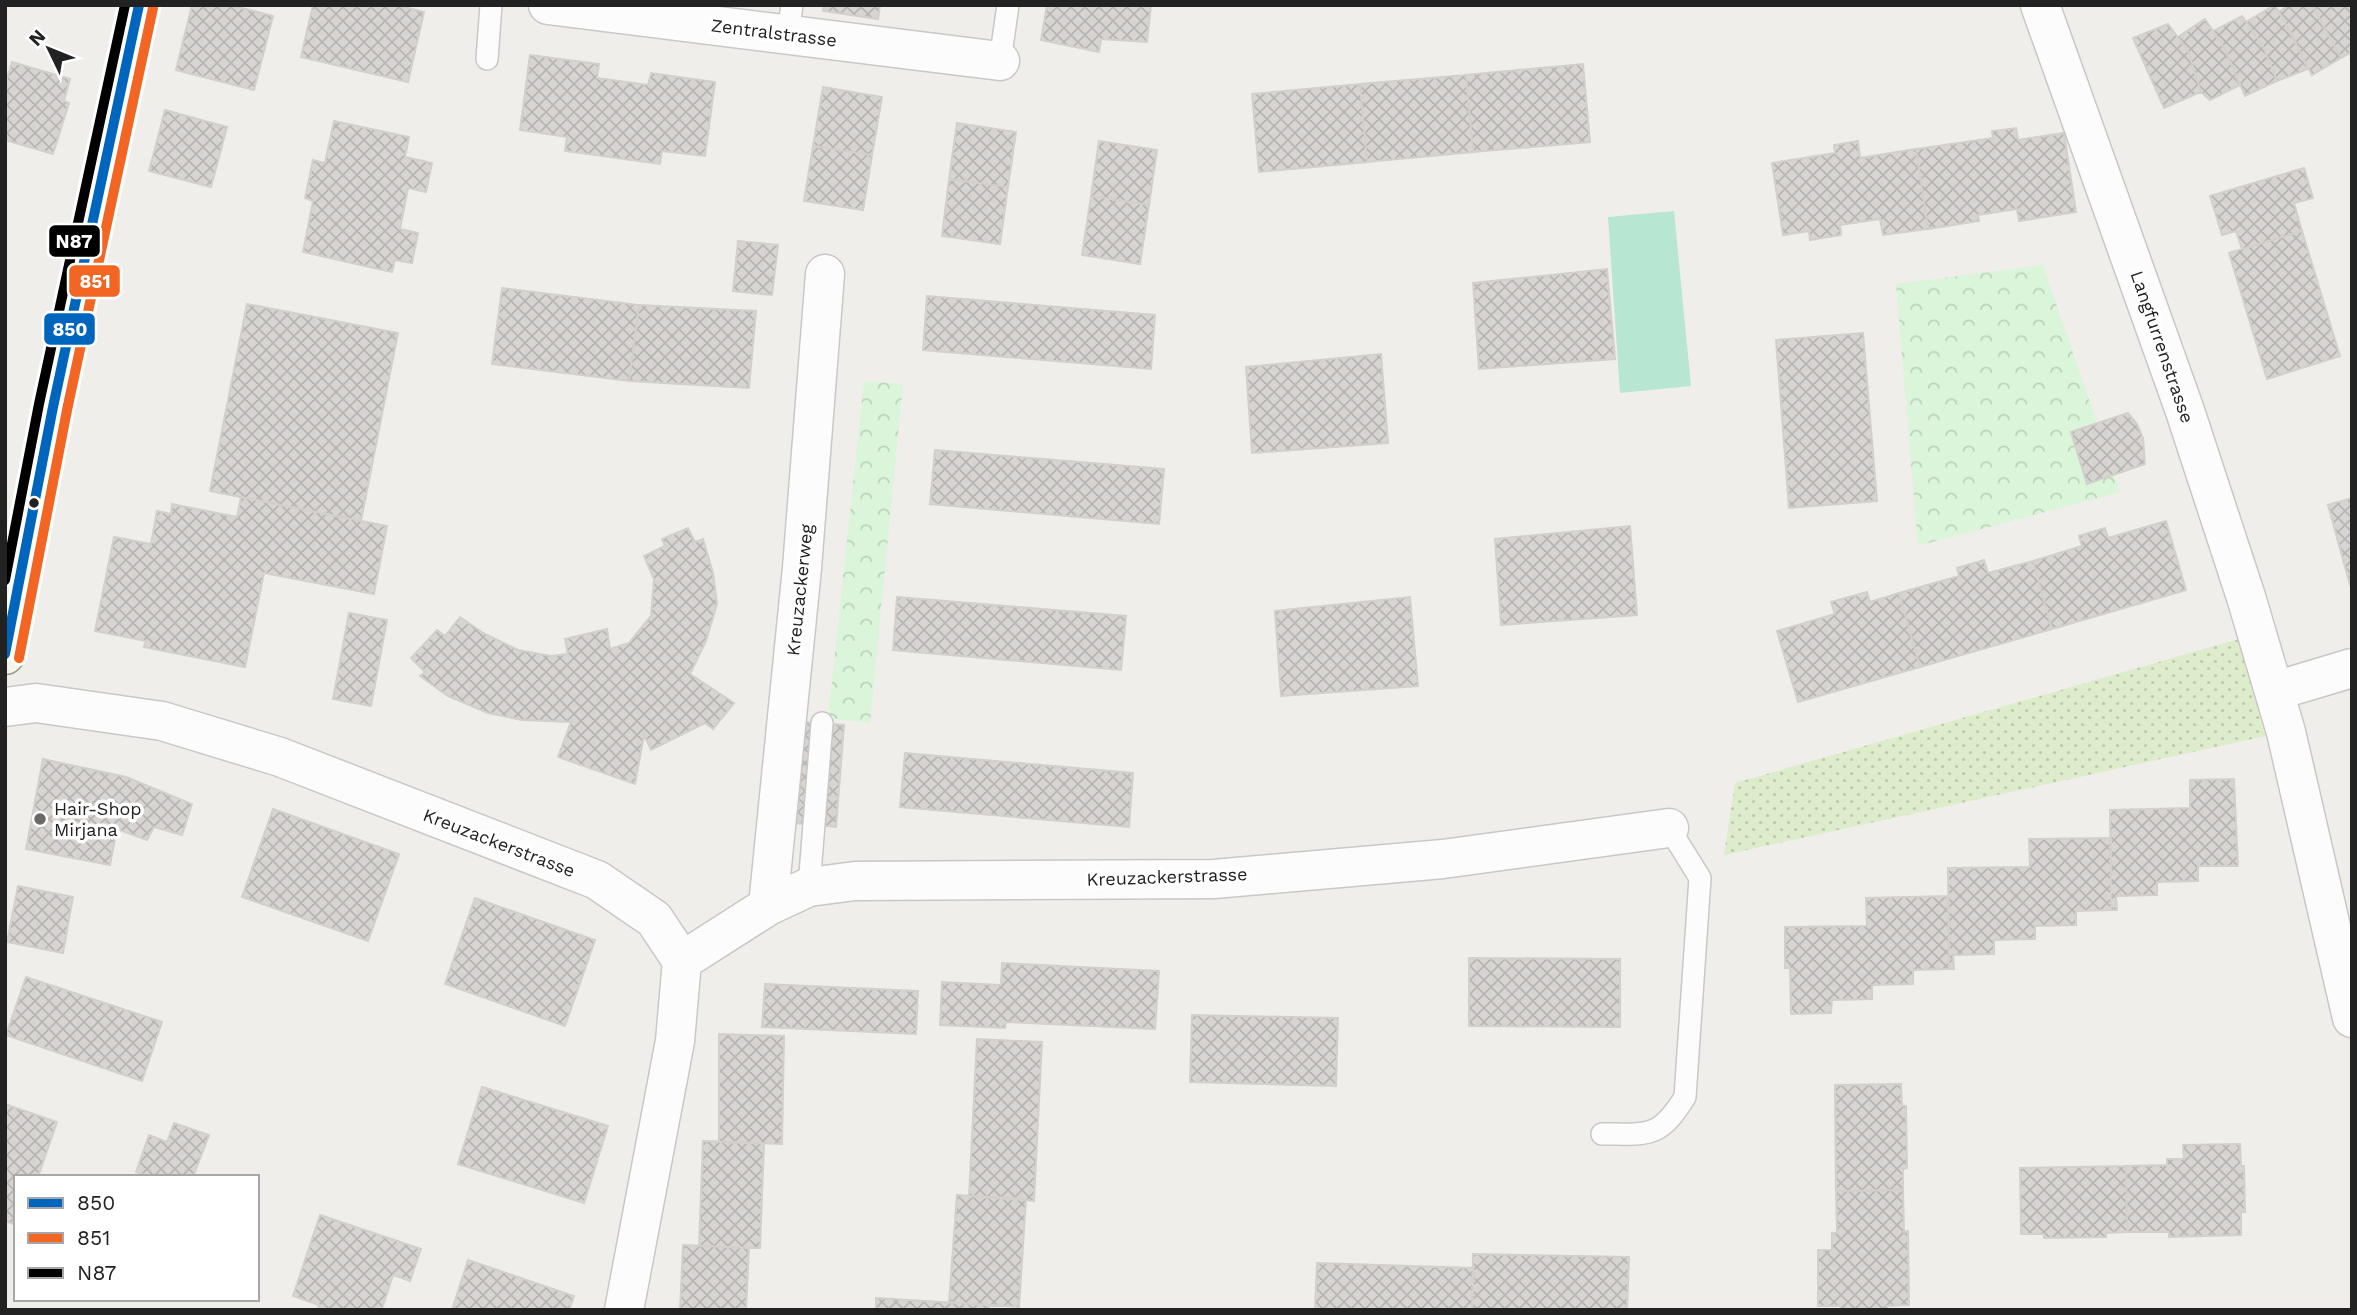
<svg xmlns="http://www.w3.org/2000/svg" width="2357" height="1315" viewBox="0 0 2357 1315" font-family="'Work Sans',sans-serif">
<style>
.grass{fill:url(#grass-dots)}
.park{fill:url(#park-crowns)}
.pitch{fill:#b7e6d2}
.building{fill:url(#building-cross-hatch);stroke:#d3d0cc;stroke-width:2}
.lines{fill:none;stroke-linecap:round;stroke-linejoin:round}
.lane-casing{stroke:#c9c8c7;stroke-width:24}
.street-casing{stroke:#c9c8c7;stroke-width:41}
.secondary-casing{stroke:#999a82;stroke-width:41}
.lane{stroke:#fdfcfc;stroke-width:21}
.street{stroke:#fdfcfc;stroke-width:38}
.secondary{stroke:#f4f4ed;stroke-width:38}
.bus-1-casing{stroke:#fff;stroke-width:16}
.bus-2-casing{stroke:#fff;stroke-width:16}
.bus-3-casing{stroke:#fff;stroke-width:16}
.bus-1{stroke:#0065bd;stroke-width:10}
.bus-2{stroke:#f26522;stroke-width:10}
.bus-3{stroke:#000;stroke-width:10}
.bus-dot{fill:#222;stroke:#fff;stroke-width:2.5}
.poi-dot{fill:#6a6968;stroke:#fff;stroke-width:2.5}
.labels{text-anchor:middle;stroke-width:7;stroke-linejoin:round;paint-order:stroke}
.street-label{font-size:18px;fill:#222;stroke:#fff}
.poi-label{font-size:18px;fill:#222;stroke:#fff;text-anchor:start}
.line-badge{stroke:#fff;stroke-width:2.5}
.badge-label{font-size:19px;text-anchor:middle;font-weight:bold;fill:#fff}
</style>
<defs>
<pattern id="grass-dots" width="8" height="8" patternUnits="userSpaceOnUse" patternTransform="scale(1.75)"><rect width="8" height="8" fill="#ddeccb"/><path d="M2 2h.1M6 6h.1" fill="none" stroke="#bdcaae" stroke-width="1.8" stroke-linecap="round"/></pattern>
<pattern id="park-crowns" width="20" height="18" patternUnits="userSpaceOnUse" patternTransform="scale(1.75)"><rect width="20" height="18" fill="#daf5da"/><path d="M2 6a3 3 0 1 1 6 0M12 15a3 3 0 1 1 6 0" fill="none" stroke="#bbd2bb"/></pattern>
<pattern id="building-cross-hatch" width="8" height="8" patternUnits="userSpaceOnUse" patternTransform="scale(1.75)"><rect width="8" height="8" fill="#d7d4d2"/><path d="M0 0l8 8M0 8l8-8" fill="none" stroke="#b8b6b4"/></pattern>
</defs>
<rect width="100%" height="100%" fill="#f0eeeb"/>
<path class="grass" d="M 2239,639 L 2266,736 L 1724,855 L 1735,783 Z"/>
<path class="park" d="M 2043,265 L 2097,423 L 2071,432 L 2087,484 L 2114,474 L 2120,492 L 1918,546 L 1896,284 Z
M 864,381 L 903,384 L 870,723 L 828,718 Z"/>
<path class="pitch" d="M 1674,211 L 1691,386 L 1620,393 L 1608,217 Z"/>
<path class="building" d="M 192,5 L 230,5 L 273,16 L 254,90 L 176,70 Z
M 313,5 L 397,5 L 424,12 L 408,82 L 301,57 Z
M 824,5 L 880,5 L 878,19 L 823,11 Z
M 1047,5 L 1151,5 L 1147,42 L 1101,39 L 1099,52 L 1041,40 Z
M 2275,5 L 2292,35 L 2308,69 L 2277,81 L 2263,46 L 2246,22 Z
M 2289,5 L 2312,5 L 2341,58 L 2312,75 L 2279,12 Z
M 2312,5 L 2352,5 L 2352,52 L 2341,58 Z
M 2242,16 L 2263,46 L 2277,81 L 2245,96 L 2225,49 L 2213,31 Z
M 2205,19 L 2225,49 L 2240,85 L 2210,100 L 2201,92 L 2188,51 L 2178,37 Z
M 2168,24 L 2188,51 L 2201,92 L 2164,108 L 2133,38 Z
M 530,55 L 599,64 L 597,78 L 648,85 L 651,73 L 715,82 L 705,156 L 662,151 L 660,164 L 565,151 L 567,137 L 520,130 Z
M 12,62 L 70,79 L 64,101 L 69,103 L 53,154 L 5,140 L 5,85 Z
M 1583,64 L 1590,142 L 1473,152 L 1466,75 Z
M 1466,75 L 1473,152 L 1367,162 L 1360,84 Z
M 1360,84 L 1367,162 L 1259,172 L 1252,94 Z
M 823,87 L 882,97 L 872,155 L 813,146 Z
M 165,110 L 227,127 L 211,187 L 149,171 Z
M 334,121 L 409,137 L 405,157 L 432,163 L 426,192 L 408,188 L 400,229 L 418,233 L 412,263 L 395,260 L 392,272 L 303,252 L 313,201 L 305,198 L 313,160 L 325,163 Z
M 957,123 L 1016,132 L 1008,187 L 949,179 Z
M 2016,128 L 2018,140 L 2064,133 L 2076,212 L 2019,221 L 2017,209 L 1978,215 L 1979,221 L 1928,229 L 1916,149 L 1993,138 L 1992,131 Z
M 1099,141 L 1157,150 L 1149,205 L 1091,196 Z
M 1858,141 L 1860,158 L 1916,149 L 1928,229 L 1883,235 L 1880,219 L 1840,225 L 1841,235 L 1810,240 L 1809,231 L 1783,235 L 1772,163 L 1835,153 L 1834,145 Z
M 813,146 L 872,155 L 863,210 L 804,201 Z
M 2304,168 L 2313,198 L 2294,203 L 2302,231 L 2242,249 L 2236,231 L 2222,235 L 2210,196 Z
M 949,179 L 1008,187 L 1000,244 L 942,236 Z
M 1091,196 L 1149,205 L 1140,264 L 1082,255 Z
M 2302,231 L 2340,356 L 2267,379 L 2229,253 Z
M 738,241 L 778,245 L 772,295 L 733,291 Z
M 1607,269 L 1615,359 L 1479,369 L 1473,283 Z
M 502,288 L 639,305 L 629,381 L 492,364 Z
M 927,296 L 1155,315 L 1151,369 L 923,350 Z
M 247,304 L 398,333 L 361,521 L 210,491 Z
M 639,305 L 756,311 L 749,388 L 629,381 Z
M 1863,333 L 1877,501 L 1789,508 L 1776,340 Z
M 1381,354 L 1388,443 L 1252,453 L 1246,367 Z
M 2128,413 L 2137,424 L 2143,438 L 2145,464 L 2087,484 L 2071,432 Z
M 935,450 L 1164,469 L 1159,524 L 930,504 Z
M 241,497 L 387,526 L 374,594 L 264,573 L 245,667 L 144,647 L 146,641 L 95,631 L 114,537 L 151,544 L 157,511 L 171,514 L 172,504 L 237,517 Z
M 2352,498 L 2352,584 L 2350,585 L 2328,505 Z
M 2166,521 L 2186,590 L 2052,629 L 2033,561 L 2082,546 L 2079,536 L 2105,528 L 2108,538 Z
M 1630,526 L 1637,615 L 1501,625 L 1495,539 Z
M 688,528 L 695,542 L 703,539 L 713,573 L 717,604 L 706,641 L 690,674 L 734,703 L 713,729 L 705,723 L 651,750 L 644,735 L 635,784 L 558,757 L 571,722 L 522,720 L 488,713 L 448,696 L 420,676 L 425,672 L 411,658 L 437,630 L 445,636 L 460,617 L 483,633 L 518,650 L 551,656 L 568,654 L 565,639 L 607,629 L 610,649 L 629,643 L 651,616 L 654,579 L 644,556 L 665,546 L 662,539 Z
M 1984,560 L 1988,573 L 2033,561 L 2052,629 L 1920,667 L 1899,593 L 1959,576 L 1957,568 Z
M 1867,592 L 1870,602 L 1899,593 L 1920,667 L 1798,702 L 1777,631 L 1835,614 L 1831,602 Z
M 897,597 L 1126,616 L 1121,670 L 893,650 Z
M 1410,597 L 1418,686 L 1281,696 L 1275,611 Z
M 349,613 L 387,620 L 371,706 L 333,699 Z
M 804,722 L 844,725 L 836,827 L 795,823 Z
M 905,753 L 1133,773 L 1129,827 L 900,807 Z
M 43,759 L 126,777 L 192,804 L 182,835 L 154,827 L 147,840 L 117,829 L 110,865 L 26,849 Z
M 2234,779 L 2238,866 L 2198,866 L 2198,881 L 2157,882 L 2157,895 L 2116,896 L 2117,910 L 2111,910 L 2110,810 L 2190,808 L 2190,780 Z
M 273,809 L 399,854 L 368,941 L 242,897 Z
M 2111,838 L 2111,910 L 2076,911 L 2076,925 L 2035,926 L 2035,939 L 1994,940 L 1994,954 L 1953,955 L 1954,969 L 1949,969 L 1948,868 L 2030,867 L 2029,839 Z
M 18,886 L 73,897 L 63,953 L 7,942 Z
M 1948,896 L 1949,969 L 1913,970 L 1913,984 L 1872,985 L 1872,999 L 1832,1000 L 1831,1013 L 1791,1014 L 1790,968 L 1785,968 L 1785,927 L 1867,926 L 1866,898 Z
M 475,898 L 595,940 L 565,1026 L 445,984 Z
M 1469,958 L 1620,959 L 1620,1027 L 1469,1026 Z
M 1002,963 L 1159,971 L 1155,1029 L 1006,1022 L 1005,1028 L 940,1025 L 942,982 L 1001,985 Z
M 26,977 L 162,1022 L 142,1081 L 6,1035 Z
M 765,984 L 918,991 L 916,1034 L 762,1027 Z
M 1192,1015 L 1338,1018 L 1336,1086 L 1190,1082 Z
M 719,1034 L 784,1036 L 782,1144 L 719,1142 Z
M 977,1039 L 1042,1042 L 1034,1201 L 969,1196 Z
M 1901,1084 L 1902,1106 L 1906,1106 L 1907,1168 L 1903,1169 L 1903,1190 L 1836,1191 L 1835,1085 Z
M 482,1087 L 608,1126 L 584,1203 L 458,1164 Z
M 5,1104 L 57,1122 L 38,1177 L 16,1177 L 16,1225 L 5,1221 Z
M 174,1123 L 209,1135 L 193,1177 L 149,1177 L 136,1172 L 149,1135 L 167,1142 Z
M 703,1141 L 764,1143 L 760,1248 L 699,1246 Z
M 2240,1144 L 2241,1166 L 2244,1166 L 2245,1212 L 2241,1212 L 2241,1235 L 2169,1237 L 2169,1232 L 2127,1232 L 2126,1166 L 2167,1165 L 2167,1159 L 2184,1159 L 2183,1145 Z
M 2126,1166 L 2127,1232 L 2106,1233 L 2106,1237 L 2044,1238 L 2044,1234 L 2021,1234 L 2020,1168 Z
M 1903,1190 L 1904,1232 L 1908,1231 L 1909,1305 L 1887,1306 L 1887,1309 L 1841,1310 L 1841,1306 L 1818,1306 L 1818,1250 L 1832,1250 L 1832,1233 L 1837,1233 L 1836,1191 Z
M 957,1195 L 1026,1199 L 1019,1307 L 949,1302 Z
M 320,1215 L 421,1249 L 410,1281 L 393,1275 L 382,1309 L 385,1310 L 318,1310 L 319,1305 L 293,1296 Z
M 683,1245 L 749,1248 L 746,1310 L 680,1310 Z
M 1473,1254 L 1629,1257 L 1627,1310 L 1472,1310 Z
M 468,1260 L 574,1296 L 569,1310 L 452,1310 Z
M 1317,1263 L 1474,1268 L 1472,1310 L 1315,1310 Z
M 876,1298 L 989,1305 L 989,1310 L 876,1310 Z"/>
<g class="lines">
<g class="lane-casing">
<path id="lane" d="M 788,35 L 792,5
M 487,59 L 491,5
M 1000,61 L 1008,5
M 809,887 L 822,723
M 1602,1134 C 1648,1134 1659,1139 1685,1097 L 1700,878 L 1669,828"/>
</g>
<g class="street-casing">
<path id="street" d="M 548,5 L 1000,61
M 2040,5 L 2185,411 L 2246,597 L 2286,732 L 2352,1018
M 2275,691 L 2352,668
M 5,707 L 36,703 L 162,721 L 280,757 L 597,880 L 654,919 L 682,961 L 675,1041 L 624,1310
M 768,906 L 802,568 L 825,274
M 682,961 L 768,906 L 809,887 L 855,881 L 1214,879 L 1443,859 L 1669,828"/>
</g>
<g class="secondary-casing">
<path id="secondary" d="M 5,655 L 53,407 L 139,5"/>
</g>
<use href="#lane" class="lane"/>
<use href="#street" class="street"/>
<use href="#secondary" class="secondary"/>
<g class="bus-1-casing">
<path id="bus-1" d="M 5,654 L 53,407 L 139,5"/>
</g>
<g class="bus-2-casing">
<path id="bus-2" d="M 19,658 L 67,410 L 153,8"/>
</g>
<g class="bus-3-casing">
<path id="bus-3" d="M 5,580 L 39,404 L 125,5"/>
</g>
<use href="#bus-1" class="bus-1"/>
<use href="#bus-2" class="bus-2"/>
<use href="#bus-3" class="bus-3"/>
</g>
<circle class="bus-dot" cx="34" cy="503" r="6"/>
<circle class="poi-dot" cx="40" cy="819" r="7"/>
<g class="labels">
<g class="street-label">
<text transform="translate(774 33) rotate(7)" y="6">Zentralstrasse</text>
<text transform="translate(2162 347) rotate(71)" y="6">Langfurrenstrasse</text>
<text transform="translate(800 590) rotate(-84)" y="6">Kreuzackerweg</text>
<text transform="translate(499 843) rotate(21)" y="6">Kreuzackerstrasse</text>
<text transform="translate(1167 877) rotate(-2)" y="6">Kreuzackerstrasse</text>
</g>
<g class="poi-label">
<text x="54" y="815">Hair-Shop<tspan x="54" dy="21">Mirjana</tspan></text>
</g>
</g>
<g class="line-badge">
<rect x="48" y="224" width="53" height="34" rx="7" fill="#000"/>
<rect x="68" y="264" width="53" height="34" rx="7" fill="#f26522"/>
<rect x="43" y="312" width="53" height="34" rx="7" fill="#0065bd"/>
</g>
<g class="badge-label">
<text x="74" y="248">N87</text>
<text x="95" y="288">851</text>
<text x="70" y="336">850</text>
</g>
<rect width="2357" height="1315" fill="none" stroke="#222222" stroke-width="14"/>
<rect x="14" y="1175" width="245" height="126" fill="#ffffff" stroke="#a7a7a7" stroke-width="2"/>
<rect x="28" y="1198" width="35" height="10" fill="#0065bd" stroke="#a7a7a7" stroke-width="2"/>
<text x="77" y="1210" font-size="21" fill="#222222">850</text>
<rect x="28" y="1233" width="35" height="10" fill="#f26522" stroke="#a7a7a7" stroke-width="2"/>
<text x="77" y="1245" font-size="21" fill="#222222">851</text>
<rect x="28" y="1268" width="35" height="10" fill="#000000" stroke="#a7a7a7" stroke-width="2"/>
<text x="77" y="1280" font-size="21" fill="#222222">N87</text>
<g transform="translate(49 49) rotate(313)" stroke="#ffffff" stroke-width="5" paint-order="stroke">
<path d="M0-5L12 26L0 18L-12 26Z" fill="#222222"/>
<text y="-10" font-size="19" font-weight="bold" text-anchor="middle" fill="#222222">N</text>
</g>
</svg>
